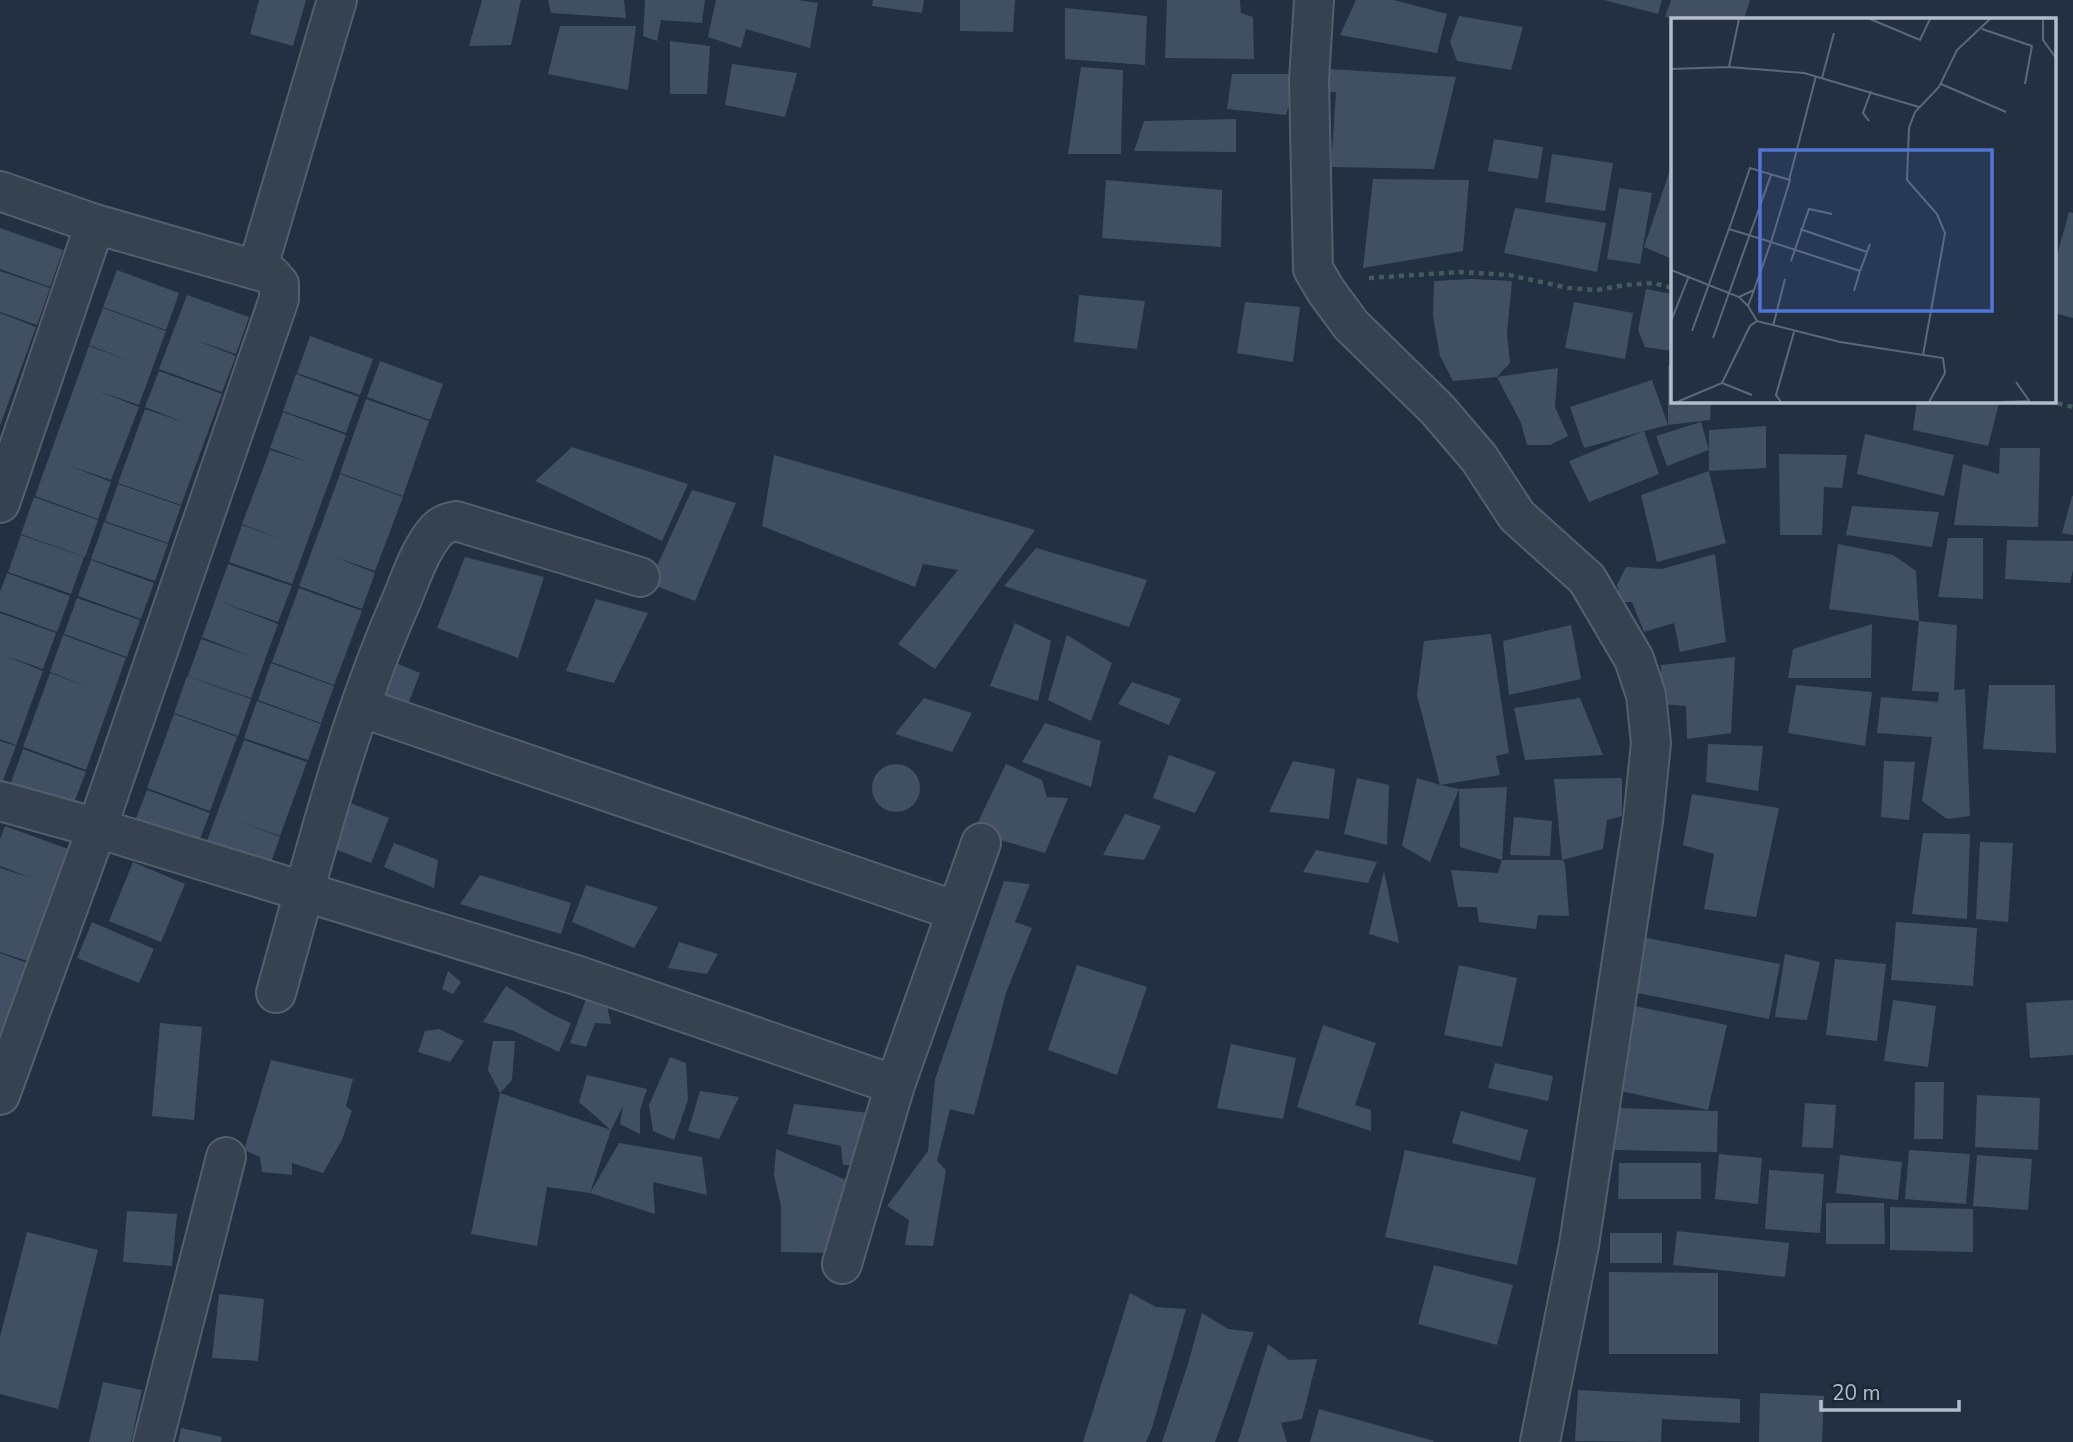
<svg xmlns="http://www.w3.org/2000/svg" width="2073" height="1442" viewBox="0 0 2073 1442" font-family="'Nunito Sans',sans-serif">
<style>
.building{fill:#414f63}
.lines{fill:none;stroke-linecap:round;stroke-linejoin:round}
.minor-casing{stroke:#545f6e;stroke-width:42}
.path{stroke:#425c5e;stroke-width:4.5;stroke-dasharray:5 5;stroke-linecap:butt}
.minor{stroke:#364250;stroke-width:38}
.inset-road{fill:none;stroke:#5c6878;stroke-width:2}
.view{fill:#5274d3;fill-opacity:0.15;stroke:#5274d3;stroke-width:3.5}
.inset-edge{fill:none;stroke:#b3bccb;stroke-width:3.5}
</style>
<rect width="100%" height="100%" fill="#223041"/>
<path class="building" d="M 259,0 L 306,0 L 293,46 L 250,34 Z
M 482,0 L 521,0 L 511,45 L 469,46 Z
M 548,0 L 624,0 L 626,18 L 551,13 Z
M 645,0 L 705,0 L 702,23 L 661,20 L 657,41 L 643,36 Z
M 716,0 L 798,0 L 818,3 L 810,48 L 746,29 L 741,48 L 708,37 Z
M 873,0 L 924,0 L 922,13 L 872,6 Z
M 960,0 L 1015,0 L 1013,32 L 960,31 Z
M 1167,0 L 1240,0 L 1241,13 L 1253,17 L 1254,59 L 1165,58 Z
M 1356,0 L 1394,0 L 1447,14 L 1437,53 L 1340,35 Z
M 1604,0 L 1662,0 L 1658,14 Z
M 1671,0 L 1750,0 L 1744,19 L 1676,19 L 1665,17 Z
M 1065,8 L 1147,16 L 1145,65 L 1065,59 Z
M 1459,16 L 1523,27 L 1511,70 L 1457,61 L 1450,42 Z
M 560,26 L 636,26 L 628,90 L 548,74 Z
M 670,41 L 710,46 L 707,94 L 670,94 Z
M 732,64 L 797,73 L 785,117 L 725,105 Z
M 1081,67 L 1123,70 L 1121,154 L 1068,154 Z
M 1329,69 L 1456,77 L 1434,169 L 1331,167 L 1336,92 L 1322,92 Z
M 1232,74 L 1298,74 L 1286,115 L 1227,109 Z
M 1236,119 L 1236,152 L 1134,151 L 1144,121 Z
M 1494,139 L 1543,147 L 1538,179 L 1488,171 Z
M 1552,154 L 1613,163 L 1605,211 L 1545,202 Z
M 1672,164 L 1672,259 L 1644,247 Z
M 1373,179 L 1469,180 L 1463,251 L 1363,268 Z
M 1106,180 L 1222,190 L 1221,247 L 1102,238 Z
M 1619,188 L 1652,193 L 1640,264 L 1607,259 Z
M 1515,208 L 1606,223 L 1597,272 L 1504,253 Z
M 2069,212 L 2073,213 L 2073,318 L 2054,313 L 2054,266 Z
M 0,228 L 63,250 L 50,287 L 0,269 Z
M 117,270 L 179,293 L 166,330 L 103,307 Z
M 0,271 L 50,288 L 37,325 L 0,312 Z
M 1472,279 L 1512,281 L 1507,333 L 1510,363 L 1497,377 L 1453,381 L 1440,356 L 1433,316 L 1434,281 Z
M 1646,289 L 1672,294 L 1672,351 L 1645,347 L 1638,330 Z
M 187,295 L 249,317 L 236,354 L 195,340 L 236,356 L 222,392 L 159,369 Z
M 1079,295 L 1145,301 L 1137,349 L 1074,342 Z
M 1245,302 L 1300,307 L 1293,362 L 1237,353 Z
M 1574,302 L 1633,313 L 1625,359 L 1565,348 Z
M 103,308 L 166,331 L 139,405 L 98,391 L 139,407 L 111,480 L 70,466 L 111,482 L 98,519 L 35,496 L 89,346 L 130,361 L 89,345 Z
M 0,313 L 36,327 L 0,426 Z
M 310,336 L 373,359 L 360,395 L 297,373 Z
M 380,361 L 443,384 L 430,420 L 367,397 Z
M 1668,366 L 1672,366 L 1672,401 L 1711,401 L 1710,420 L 1668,425 Z
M 1558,368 L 1555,407 L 1568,436 L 1550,445 L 1527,445 L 1521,423 L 1497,377 Z
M 159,371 L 222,394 L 181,505 L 118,483 L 145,409 L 186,423 L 145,407 Z
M 296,374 L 359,397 L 346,433 L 283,411 Z
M 1652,380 L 1668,425 L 1644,431 L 1659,474 L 1589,502 L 1569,461 L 1644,431 L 1584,448 L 1570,407 Z
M 366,399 L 429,421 L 403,496 L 340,473 Z
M 1917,401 L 1999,403 L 1988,446 L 1913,430 Z
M 283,412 L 346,435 L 292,584 L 229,562 L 242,525 L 283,540 L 242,524 L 270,450 L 311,463 L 270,448 Z
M 1701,422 L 1709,450 L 1667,466 L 1656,436 Z
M 1766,426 L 1766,468 L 1709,471 L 1709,430 Z
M 1865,434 L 1954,455 L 1944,496 L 1857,474 Z
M 572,447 L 688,484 L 662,541 L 535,481 Z
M 2000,448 L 2040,448 L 2038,527 L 1954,525 L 1963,464 L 1999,474 Z
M 1779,454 L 1847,455 L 1842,488 L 1824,487 L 1822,535 L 1780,535 Z
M 774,455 L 1035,530 L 935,669 L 898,644 L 958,570 L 923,564 L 915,587 L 762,526 Z
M 1709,471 L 1726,543 L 1657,562 L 1641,495 Z
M 340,474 L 403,497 L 375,571 L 335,557 L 375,573 L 362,609 L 299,586 Z
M 118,484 L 181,506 L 168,543 L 105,521 Z
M 692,490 L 736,503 L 695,601 L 649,583 Z
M 2072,496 L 2073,496 L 2073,535 L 2062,533 Z
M 34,497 L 98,520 L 85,557 L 21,534 Z
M 1852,506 L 1939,512 L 1932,547 L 1846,535 Z
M 104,522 L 168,544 L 155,581 L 91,559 Z
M 21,535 L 84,557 L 71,594 L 8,572 Z
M 1948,538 L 1983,538 L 1983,599 L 1938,597 Z
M 2007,540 L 2073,541 L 2073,570 L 2070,583 L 2005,579 Z
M 1838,544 L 1893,555 L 1916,571 L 1919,621 L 1829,609 Z
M 1036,548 L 1147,580 L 1129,627 L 1004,586 Z
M 1715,554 L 1726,642 L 1680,652 L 1674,623 L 1644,632 L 1632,602 L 1621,602 L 1617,585 L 1626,567 L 1662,569 Z
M 465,557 L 544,577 L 518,658 L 437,628 Z
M 91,560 L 154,583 L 141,619 L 78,596 Z
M 228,564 L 292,586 L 278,622 L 219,601 L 278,624 L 251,698 L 188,676 L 201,639 L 250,656 L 202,637 Z
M 7,573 L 70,596 L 57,632 L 0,611 L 0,592 Z
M 299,588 L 362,611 L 334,685 L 272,662 Z
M 77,598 L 140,620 L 127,657 L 64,634 Z
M 596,599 L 648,613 L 614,683 L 566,671 Z
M 0,613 L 56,633 L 43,669 L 3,655 L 43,671 L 16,745 L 0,739 Z
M 1919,621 L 1957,625 L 1954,690 L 1965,689 L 1970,816 L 1947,819 L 1922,801 L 1932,737 L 1877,733 L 1881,697 L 1938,702 L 1939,692 L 1912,691 Z
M 1015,623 L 1051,641 L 1038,701 L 990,686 Z
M 1872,624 L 1871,678 L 1788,678 L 1793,649 Z
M 1571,625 L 1581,679 L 1509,695 L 1503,641 Z
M 1491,634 L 1509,753 L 1496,756 L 1500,775 L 1440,785 L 1459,789 L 1430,862 L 1402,846 L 1417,778 L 1440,785 L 1417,695 L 1424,641 Z
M 63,635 L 126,658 L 86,770 L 23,747 L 50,673 L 91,688 L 50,672 Z
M 1067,635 L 1112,663 L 1091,721 L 1048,700 Z
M 1735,657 L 1731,733 L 1687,739 L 1686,706 L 1661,704 L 1661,665 Z
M 391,661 L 420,673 L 408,705 L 378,693 Z
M 271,663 L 334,686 L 321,723 L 258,700 Z
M 187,676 L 251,699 L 238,736 L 174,713 Z
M 1132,682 L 1181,699 L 1169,725 L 1118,704 Z
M 1796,685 L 1872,692 L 1865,746 L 1788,733 Z
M 1989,685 L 2055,685 L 2056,753 L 1983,749 Z
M 924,698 L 972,713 L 952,752 L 895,734 Z
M 1580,698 L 1603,755 L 1525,760 L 1514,708 Z
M 257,701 L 321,724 L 308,760 L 244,738 Z
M 174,714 L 237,737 L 210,811 L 147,788 Z
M 1045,723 L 1101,741 L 1091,787 L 1022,762 Z
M 244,740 L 307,762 L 280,836 L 239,821 L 280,837 L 267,874 L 203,852 Z
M 0,741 L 16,746 L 2,783 L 0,782 Z
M 1708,744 L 1763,746 L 1758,791 L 1706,782 Z
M 23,749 L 86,772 L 72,808 L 10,785 Z
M 1169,755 L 1216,772 L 1195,813 L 1153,798 Z
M 1293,761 L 1335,769 L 1329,819 L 1269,812 Z
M 1884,761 L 1915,762 L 1909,820 L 1881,817 Z
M872 788a24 24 0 1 1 48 0a24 24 0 1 1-48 0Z
M 1006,764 L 1042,780 L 1047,797 L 1068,798 L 1045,853 L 973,832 Z
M 1357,778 L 1389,785 L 1387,845 L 1344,834 Z
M 1622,778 L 1622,816 L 1607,820 L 1603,849 L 1562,860 L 1554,779 Z
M 1507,787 L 1502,860 L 1460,847 L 1459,789 Z
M 147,790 L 210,813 L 196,849 L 133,826 Z
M 1692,794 L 1779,808 L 1756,917 L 1704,909 L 1714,854 L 1683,845 Z
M 345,801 L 389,818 L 371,863 L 327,846 Z
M 1125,814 L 1161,826 L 1144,860 L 1103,855 Z
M 1514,817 L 1552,821 L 1550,856 L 1510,855 Z
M 5,826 L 68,849 L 27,961 L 0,952 L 0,868 L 32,878 L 0,866 L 0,839 Z
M 1923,833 L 1970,834 L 1967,919 L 1912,914 Z
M 1980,842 L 2013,843 L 2008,922 L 1976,919 Z
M 394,843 L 438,860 L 434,888 L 384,867 Z
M 1316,850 L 1377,862 L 1368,883 L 1303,872 Z
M 1502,860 L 1562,860 L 1565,863 L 1569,916 L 1538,915 L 1536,929 L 1479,922 L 1477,907 L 1458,907 L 1451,870 L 1498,873 Z
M 133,862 L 185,884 L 161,942 L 109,921 Z
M 1384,871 L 1399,943 L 1369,934 Z
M 480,875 L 571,903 L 561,934 L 460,904 Z
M 1004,881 L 1030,884 L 1015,922 L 1032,928 L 1006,993 L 974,1115 L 950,1109 L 937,1161 L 946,1170 L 933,1246 L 905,1245 L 909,1220 L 887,1206 L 928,1151 L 935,1079 Z
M 586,885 L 658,907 L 634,948 L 572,922 Z
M 92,922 L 154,949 L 139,983 L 77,958 Z
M 1896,922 L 1977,928 L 1973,986 L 1891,980 Z
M 1632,935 L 1780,964 L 1769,1019 L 1622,990 Z
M 679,942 L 718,954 L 707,974 L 668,968 Z
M 0,953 L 27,963 L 0,1036 Z
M 1785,954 L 1820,962 L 1807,1020 L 1775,1017 Z
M 1835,959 L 1886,964 L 1877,1041 L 1826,1035 Z
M 1077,965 L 1147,987 L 1117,1075 L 1048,1050 Z
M 1459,965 L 1517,978 L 1502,1047 L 1444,1035 Z
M 448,971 L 461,982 L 453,994 L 442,989 Z
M 506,986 L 551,1014 L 571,1023 L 559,1052 L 514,1031 L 483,1022 Z
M 586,999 L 607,1006 L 611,1024 L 595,1023 L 586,1047 L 570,1043 Z
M 1893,1000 L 1936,1006 L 1928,1067 L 1884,1061 Z
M 2073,1000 L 2073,1055 L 2030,1058 L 2026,1003 Z
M 1635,1006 L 1727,1025 L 1708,1110 L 1616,1090 Z
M 160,1023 L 202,1027 L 194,1120 L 152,1116 Z
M 1323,1025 L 1376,1043 L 1355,1105 L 1371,1110 L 1371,1131 L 1297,1107 Z
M 439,1029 L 464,1041 L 450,1062 L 418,1052 L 425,1031 Z
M 493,1041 L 515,1041 L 512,1080 L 500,1093 L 488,1070 Z
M 1231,1044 L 1296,1058 L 1283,1119 L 1217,1108 Z
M 670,1057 L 686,1063 L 688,1100 L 674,1140 L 653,1131 L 649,1105 Z
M 271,1060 L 353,1079 L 346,1106 L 352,1111 L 342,1140 L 323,1173 L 292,1163 L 292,1175 L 262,1172 L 260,1157 L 244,1150 Z
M 1495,1063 L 1553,1076 L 1548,1101 L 1488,1088 Z
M 587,1075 L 647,1089 L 640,1110 L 640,1134 L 620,1124 L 623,1106 L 611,1130 L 579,1102 Z
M 1915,1082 L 1944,1082 L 1943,1139 L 1914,1139 Z
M 700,1091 L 739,1097 L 719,1139 L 688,1131 Z
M 500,1093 L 611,1130 L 590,1193 L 619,1143 L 702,1157 L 707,1195 L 653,1182 L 655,1214 L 590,1193 L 547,1187 L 537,1246 L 471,1234 Z
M 1977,1095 L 2040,1098 L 2038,1150 L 1975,1147 Z
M 1805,1103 L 1836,1105 L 1833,1148 L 1802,1147 Z
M 794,1104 L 869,1113 L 854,1165 L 843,1165 L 841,1146 L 787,1134 Z
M 1616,1108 L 1718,1111 L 1717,1152 L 1615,1150 Z
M 1461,1111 L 1528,1130 L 1520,1161 L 1452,1143 Z
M 776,1149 L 848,1181 L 827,1253 L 781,1252 L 781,1206 L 774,1175 Z
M 1405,1150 L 1536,1178 L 1517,1265 L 1385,1237 Z
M 1909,1150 L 1970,1154 L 1966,1204 L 1905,1199 Z
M 1719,1154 L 1762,1158 L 1758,1204 L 1715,1199 Z
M 1840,1155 L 1902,1162 L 1898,1200 L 1836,1193 Z
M 1977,1155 L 2032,1159 L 2028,1210 L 1973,1206 Z
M 1619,1163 L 1701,1163 L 1701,1199 L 1618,1199 Z
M 1769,1170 L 1824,1174 L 1820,1233 L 1765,1229 Z
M 1826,1203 L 1884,1203 L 1885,1244 L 1826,1244 Z
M 1890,1207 L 1973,1209 L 1973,1252 L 1890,1250 Z
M 127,1211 L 177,1214 L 172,1266 L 123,1262 Z
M 1677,1231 L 1789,1243 L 1785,1277 L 1673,1265 Z
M 27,1232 L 98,1250 L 58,1409 L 0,1394 L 0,1337 Z
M 1610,1233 L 1662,1233 L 1662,1263 L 1610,1263 Z
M 1434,1265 L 1513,1285 L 1497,1345 L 1418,1324 Z
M 1609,1272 L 1718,1273 L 1718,1354 L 1609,1354 Z
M 1130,1293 L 1156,1307 L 1186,1309 L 1152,1428 L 1146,1442 L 1083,1442 Z
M 219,1294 L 264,1299 L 258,1361 L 212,1358 Z
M 1202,1313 L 1228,1329 L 1254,1332 L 1215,1442 L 1162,1442 L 1188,1364 Z
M 1268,1344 L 1289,1360 L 1317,1359 L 1302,1419 L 1281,1423 L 1287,1442 L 1238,1442 Z
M 103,1382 L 142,1390 L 131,1442 L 89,1442 Z
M 1578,1390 L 1740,1399 L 1740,1423 L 1662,1419 L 1661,1442 L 1575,1441 Z
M 1760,1393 L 1824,1396 L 1822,1442 L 1759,1442 Z
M 1319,1409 L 1434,1441 L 1433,1442 L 1310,1442 Z
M 181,1428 L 222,1437 L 221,1442 L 178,1442 Z"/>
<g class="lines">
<g class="minor-casing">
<path id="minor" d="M 1314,0 L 1309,80 L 1313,269 L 1326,291 L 1351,325 L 1437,409 L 1479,458 L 1517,516 L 1587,579 L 1634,659 L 1646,695 L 1651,743 L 1643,821 L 1579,1245 L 1540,1442
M 0,191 L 95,224 L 270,274 L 279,284 L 279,299 L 97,828 L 576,975 L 895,1085 L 842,1264
M 257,270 L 337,0
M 0,503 L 95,224
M 360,707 L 956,911
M 0,801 L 97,828 L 0,1095
M 276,993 C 312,864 346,728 399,606 C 410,581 419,550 437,530 C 443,524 448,523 456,521 L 640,577
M 895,1085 L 981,843
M 153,1442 L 226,1157"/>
</g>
<path class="path" d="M 1369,278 L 1460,272 L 1509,275 L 1568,288 L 1597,290 L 1625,285 L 1654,283 L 1672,288
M 2048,401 L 2073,407"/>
<use href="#minor" class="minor"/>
</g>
<g transform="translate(1671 18)">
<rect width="385" height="385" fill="#223041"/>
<path class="inset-road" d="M 199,1 L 249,22 L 259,1M 372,1 L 372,22 L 385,40M 311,11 L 361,28 L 354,66M 58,49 L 68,1M 0,51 L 58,49 L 133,55 L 248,89M 151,60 L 163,15M 270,66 L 335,94M 198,103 L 192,95 L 200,73M 118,162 L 145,58M 58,211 L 79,150 L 119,162 L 100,224 L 189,253 L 183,273M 129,211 L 196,234M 120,243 L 138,191 L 161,196M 0,252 L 68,279 L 77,288M 189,253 L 199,226M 68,279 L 83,272 L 77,288 L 86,303M 0,303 L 18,258M 102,308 L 114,261M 21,313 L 58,211 L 100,224 L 83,272M 42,320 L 100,157M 252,337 L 274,215 L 266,196 L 236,162 L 238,110 L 244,94 L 268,69 L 286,32 L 319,1M 345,364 L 359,384M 51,365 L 81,377M 6,384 L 51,365 L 79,308 L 86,303 L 169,324 L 272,340 L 274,355 L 258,384M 110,384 L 105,377 L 123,314M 330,384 L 358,383"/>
<path class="view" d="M 89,132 L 321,132 L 321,293 L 89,293 Z"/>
<rect width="385" height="385" class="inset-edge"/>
</g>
<path d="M1821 1400v10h138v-10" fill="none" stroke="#b3bccb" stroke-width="3.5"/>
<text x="1832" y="1400" font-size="21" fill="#b3bccb" stroke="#1b2735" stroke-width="5" paint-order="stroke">20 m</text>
</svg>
